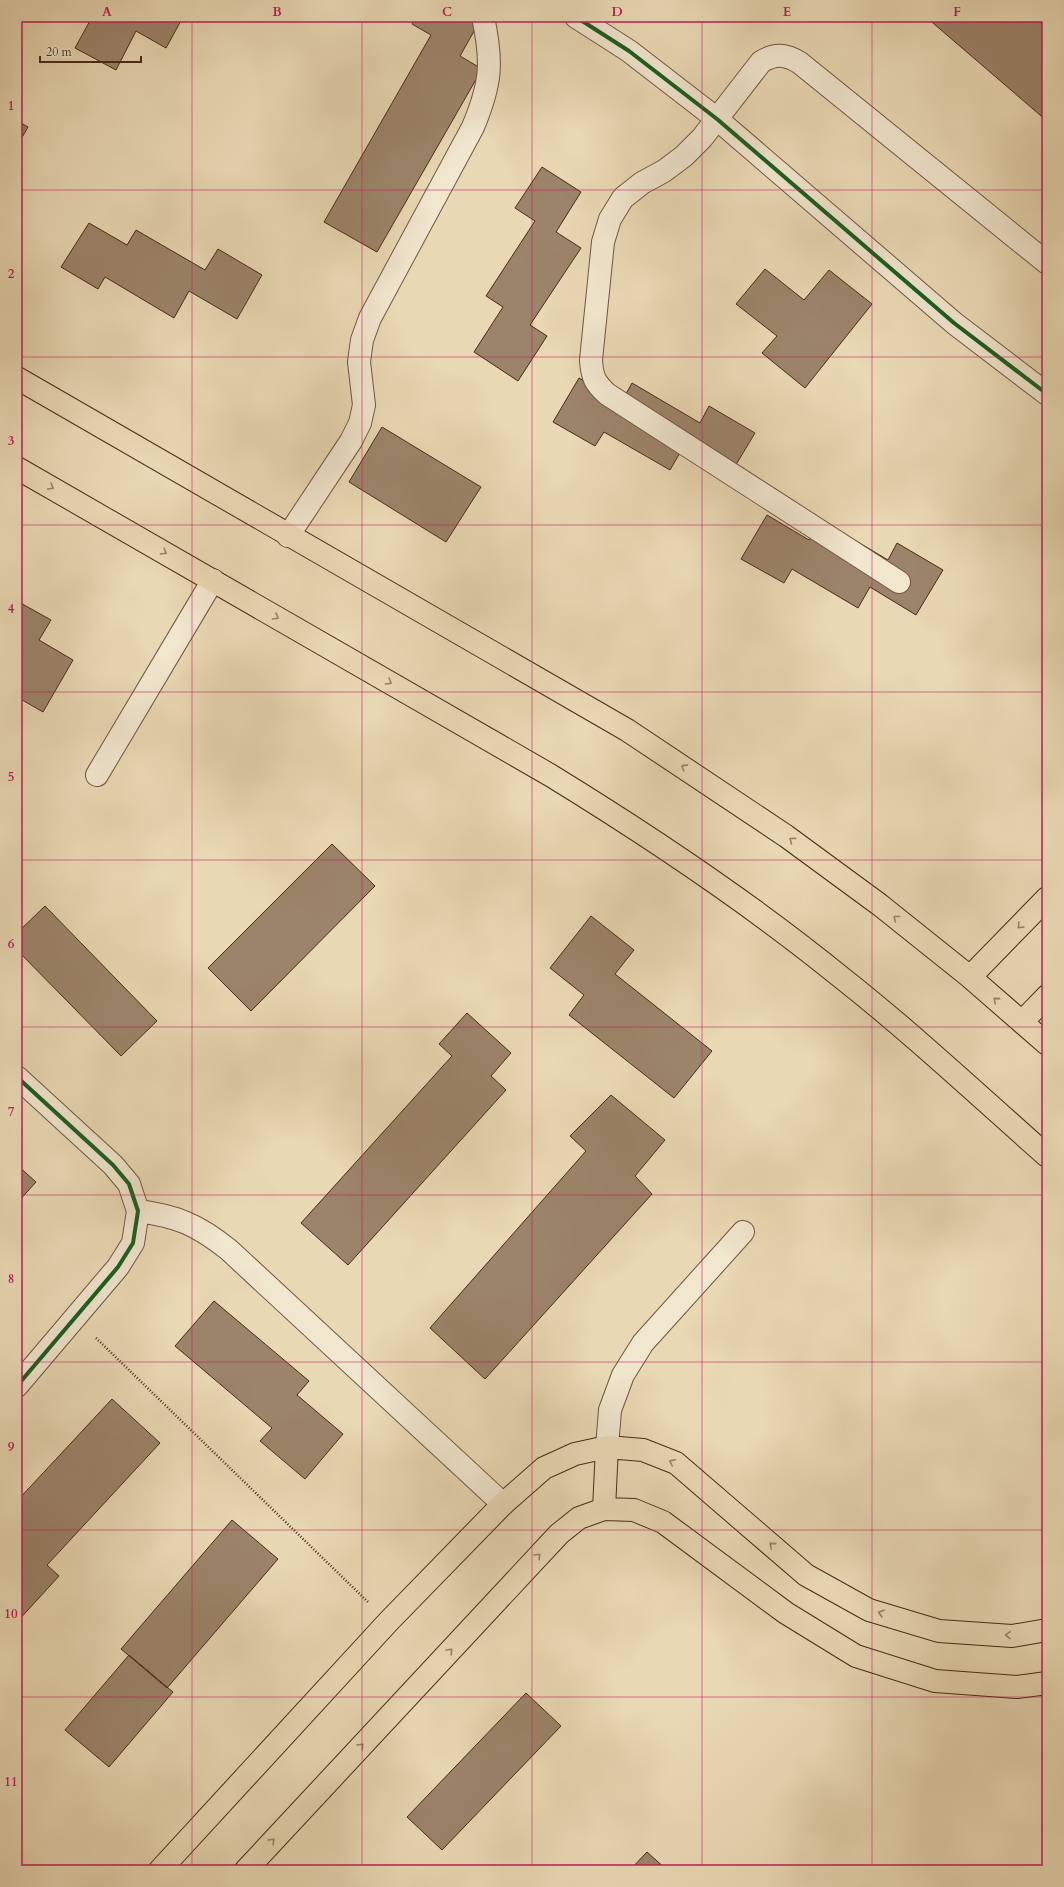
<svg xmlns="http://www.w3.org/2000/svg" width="1064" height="1887" viewBox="0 0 1064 1887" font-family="Cardo,serif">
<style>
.building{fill:#9c846a;stroke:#482a1a}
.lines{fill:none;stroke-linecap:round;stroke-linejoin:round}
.minor-casing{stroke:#705640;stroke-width:24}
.major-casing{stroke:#482a1a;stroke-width:24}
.path{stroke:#482a1a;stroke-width:2.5;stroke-dasharray:1 2;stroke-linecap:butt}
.minor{stroke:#f1e6ce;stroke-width:22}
.major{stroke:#e9d8b4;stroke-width:22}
.cycleway-casing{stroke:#f1e6ce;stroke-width:6}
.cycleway{stroke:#1b5e20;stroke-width:4}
.oneway{stroke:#988167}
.grid{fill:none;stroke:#c2185b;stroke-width:1;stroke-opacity:0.55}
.neatline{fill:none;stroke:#c2185b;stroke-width:1.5}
.grid-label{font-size:13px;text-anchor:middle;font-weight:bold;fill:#c2185b}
</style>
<rect width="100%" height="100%" fill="#e9d8b4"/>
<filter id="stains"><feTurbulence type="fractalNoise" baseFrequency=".005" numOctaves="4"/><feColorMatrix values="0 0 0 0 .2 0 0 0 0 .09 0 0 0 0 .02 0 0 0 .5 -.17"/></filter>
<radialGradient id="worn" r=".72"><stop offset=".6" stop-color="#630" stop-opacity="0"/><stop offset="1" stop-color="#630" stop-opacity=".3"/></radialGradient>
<path class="building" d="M 92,17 L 108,17 L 117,22 L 120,17 L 183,17 L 166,48 L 136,31 L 116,70 L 75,48 Z
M 415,17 L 482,17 L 460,56 L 482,69 L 377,252 L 324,222 L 431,35 L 412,24 Z
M 926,17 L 1034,17 L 1047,27 L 1047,121 Z
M 17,121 L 28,127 L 17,146 Z
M 542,167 L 581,192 L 556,232 L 581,248 L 530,325 L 547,336 L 518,381 L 474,352 L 503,307 L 486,296 L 535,221 L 515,208 Z
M 89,223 L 127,245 L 136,230 L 205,270 L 218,249 L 262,275 L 237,319 L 189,291 L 174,318 L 105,277 L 98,289 L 61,267 Z
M 765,269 L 804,300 L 829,270 L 872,304 L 805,388 L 762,353 L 777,336 L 736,304 Z
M 579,378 L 621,403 L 632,383 L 700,423 L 709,406 L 755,433 L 728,478 L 681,451 L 670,470 L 604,432 L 595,446 L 553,422 Z
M 382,427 L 481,487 L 446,542 L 349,482 Z
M 767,515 L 809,540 L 821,520 L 888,560 L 897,543 L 943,570 L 916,615 L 870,587 L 858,608 L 792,569 L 784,583 L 741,559 Z
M 17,601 L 51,620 L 39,640 L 73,660 L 43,712 L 17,697 L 17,680 L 22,671 L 17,668 Z
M 332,844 L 375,886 L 251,1011 L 208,968 Z
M 45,906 L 157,1021 L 121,1056 L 17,950 L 17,933 Z
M 591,916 L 634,950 L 615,974 L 712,1051 L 674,1098 L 569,1015 L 584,995 L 550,968 Z
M 467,1013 L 511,1053 L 491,1076 L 506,1090 L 348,1265 L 301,1223 L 452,1056 L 439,1044 Z
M 611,1095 L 665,1140 L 635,1176 L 652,1194 L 485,1379 L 430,1328 L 586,1151 L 570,1136 Z
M 17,1165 L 36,1182 L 17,1203 Z
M 214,1301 L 309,1381 L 297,1395 L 343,1434 L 305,1479 L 260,1441 L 272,1428 L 175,1346 Z
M 112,1399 L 160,1443 L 47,1565 L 59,1576 L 17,1622 L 17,1501 Z
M 232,1520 L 278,1559 L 167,1688 L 121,1649 Z
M 129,1655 L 173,1692 L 109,1767 L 65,1730 Z
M 526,1693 L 561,1726 L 442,1850 L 407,1817 Z
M 647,1852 L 667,1870 L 630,1870 Z
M 388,1865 L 393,1870 L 383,1870 Z"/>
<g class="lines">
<g class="minor-casing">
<path id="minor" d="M 576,17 L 629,51 L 717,119 L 954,323 L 1047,394
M 288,536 L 351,441 L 360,423 L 364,405 L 359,362 L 362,340 L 370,318 L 473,127 C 491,84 493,63 483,17
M 899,582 L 607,394 C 595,383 592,377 591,360 L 603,242 L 610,219 L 623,198 L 642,183 L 664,171 L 684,156 L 702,138 L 761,62 C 775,53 786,54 800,63 L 1047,263
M 97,775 L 213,580
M 17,1077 L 113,1165 L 129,1184 L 138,1211 L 133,1243 L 118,1267 L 17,1386
M 138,1211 C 177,1216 198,1225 229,1250 L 503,1504
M 607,1447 L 610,1410 L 623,1375 L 643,1343 L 743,1232"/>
</g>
<g class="major-casing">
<path id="major" d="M 17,378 L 627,730 L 786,836 L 880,905 L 970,977 L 1047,1044
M 17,468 L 550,775 C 651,837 750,903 842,978 C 913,1034 979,1096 1047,1156
M 970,977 L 1047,898
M 1022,1022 L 1047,996
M 604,1509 L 607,1447
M 160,1870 L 389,1621 L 503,1504 L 544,1468 L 575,1454 L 607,1447 L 643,1450 L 676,1463 L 806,1575 L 869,1610 L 939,1631 L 1012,1636 L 1047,1630
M 246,1870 L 559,1534 L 579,1518 L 604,1509 L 634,1510 L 663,1522 L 786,1613 L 856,1656 L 935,1681 L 1017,1687 L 1047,1683"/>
</g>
<path class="path" d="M 96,1338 L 368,1602"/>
<use href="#minor" class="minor"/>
<use href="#major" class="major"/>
<g class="cycleway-casing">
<path id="cycleway" d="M 576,17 L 629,51 L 717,119 L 954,323 L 1047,394
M 17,1077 L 113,1165 L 129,1184 L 138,1211 L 133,1243 L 118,1267 L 17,1386"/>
</g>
<use href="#cycleway" class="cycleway"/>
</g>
<defs><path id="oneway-chevron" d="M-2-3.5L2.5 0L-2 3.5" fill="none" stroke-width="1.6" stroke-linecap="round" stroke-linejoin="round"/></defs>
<g class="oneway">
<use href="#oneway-chevron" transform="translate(51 487) rotate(30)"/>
<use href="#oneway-chevron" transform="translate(164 552) rotate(30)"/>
<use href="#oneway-chevron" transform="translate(276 617) rotate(30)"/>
<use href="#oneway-chevron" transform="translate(389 682) rotate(30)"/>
<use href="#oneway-chevron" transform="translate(684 767) rotate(-147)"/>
<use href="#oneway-chevron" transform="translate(792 840) rotate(-143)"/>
<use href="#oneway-chevron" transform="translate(896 918) rotate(-141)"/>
<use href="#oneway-chevron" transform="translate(1020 926) rotate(134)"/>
<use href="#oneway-chevron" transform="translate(996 1000) rotate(-139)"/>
<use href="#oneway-chevron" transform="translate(672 1462) rotate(-154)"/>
<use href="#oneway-chevron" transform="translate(772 1545) rotate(-139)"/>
<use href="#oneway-chevron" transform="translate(538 1556) rotate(-47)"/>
<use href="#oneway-chevron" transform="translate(881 1613) rotate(-163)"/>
<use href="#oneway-chevron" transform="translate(1008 1635) rotate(-179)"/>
<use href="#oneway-chevron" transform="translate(450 1651) rotate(-47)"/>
<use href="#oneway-chevron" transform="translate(361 1746) rotate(-47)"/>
<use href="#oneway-chevron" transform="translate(272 1841) rotate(-47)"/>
</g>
<path class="grid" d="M 192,17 L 192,1870M 362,17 L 362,1870M 532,17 L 532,1870M 702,17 L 702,1870M 872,17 L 872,1870M 17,190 L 1047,190M 17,357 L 1047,357M 17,525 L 1047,525M 17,692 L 1047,692M 17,860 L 1047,860M 17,1027 L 1047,1027M 17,1195 L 1047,1195M 17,1362 L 1047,1362M 17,1530 L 1047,1530M 17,1697 L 1047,1697"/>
<rect width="1064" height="1887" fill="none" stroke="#e9d8b4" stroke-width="44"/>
<path d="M40 56v6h101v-6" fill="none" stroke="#482a1a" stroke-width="2"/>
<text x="46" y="56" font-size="12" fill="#482a1a" stroke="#f1e6ce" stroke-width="3" paint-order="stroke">20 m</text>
<rect x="22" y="22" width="1020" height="1843" class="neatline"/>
<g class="grid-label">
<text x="107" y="16">A</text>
<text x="277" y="16">B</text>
<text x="447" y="16">C</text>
<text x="617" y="16">D</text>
<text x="787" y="16">E</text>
<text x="957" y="16">F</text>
<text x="11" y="110">1</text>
<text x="11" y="278">2</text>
<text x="11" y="445">3</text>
<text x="11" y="613">4</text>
<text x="11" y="781">5</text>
<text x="11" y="948">6</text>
<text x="11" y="1116">7</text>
<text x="11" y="1283">8</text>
<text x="11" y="1451">9</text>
<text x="11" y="1618">10</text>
<text x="11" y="1786">11</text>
</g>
<rect width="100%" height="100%" filter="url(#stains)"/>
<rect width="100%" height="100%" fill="url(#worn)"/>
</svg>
